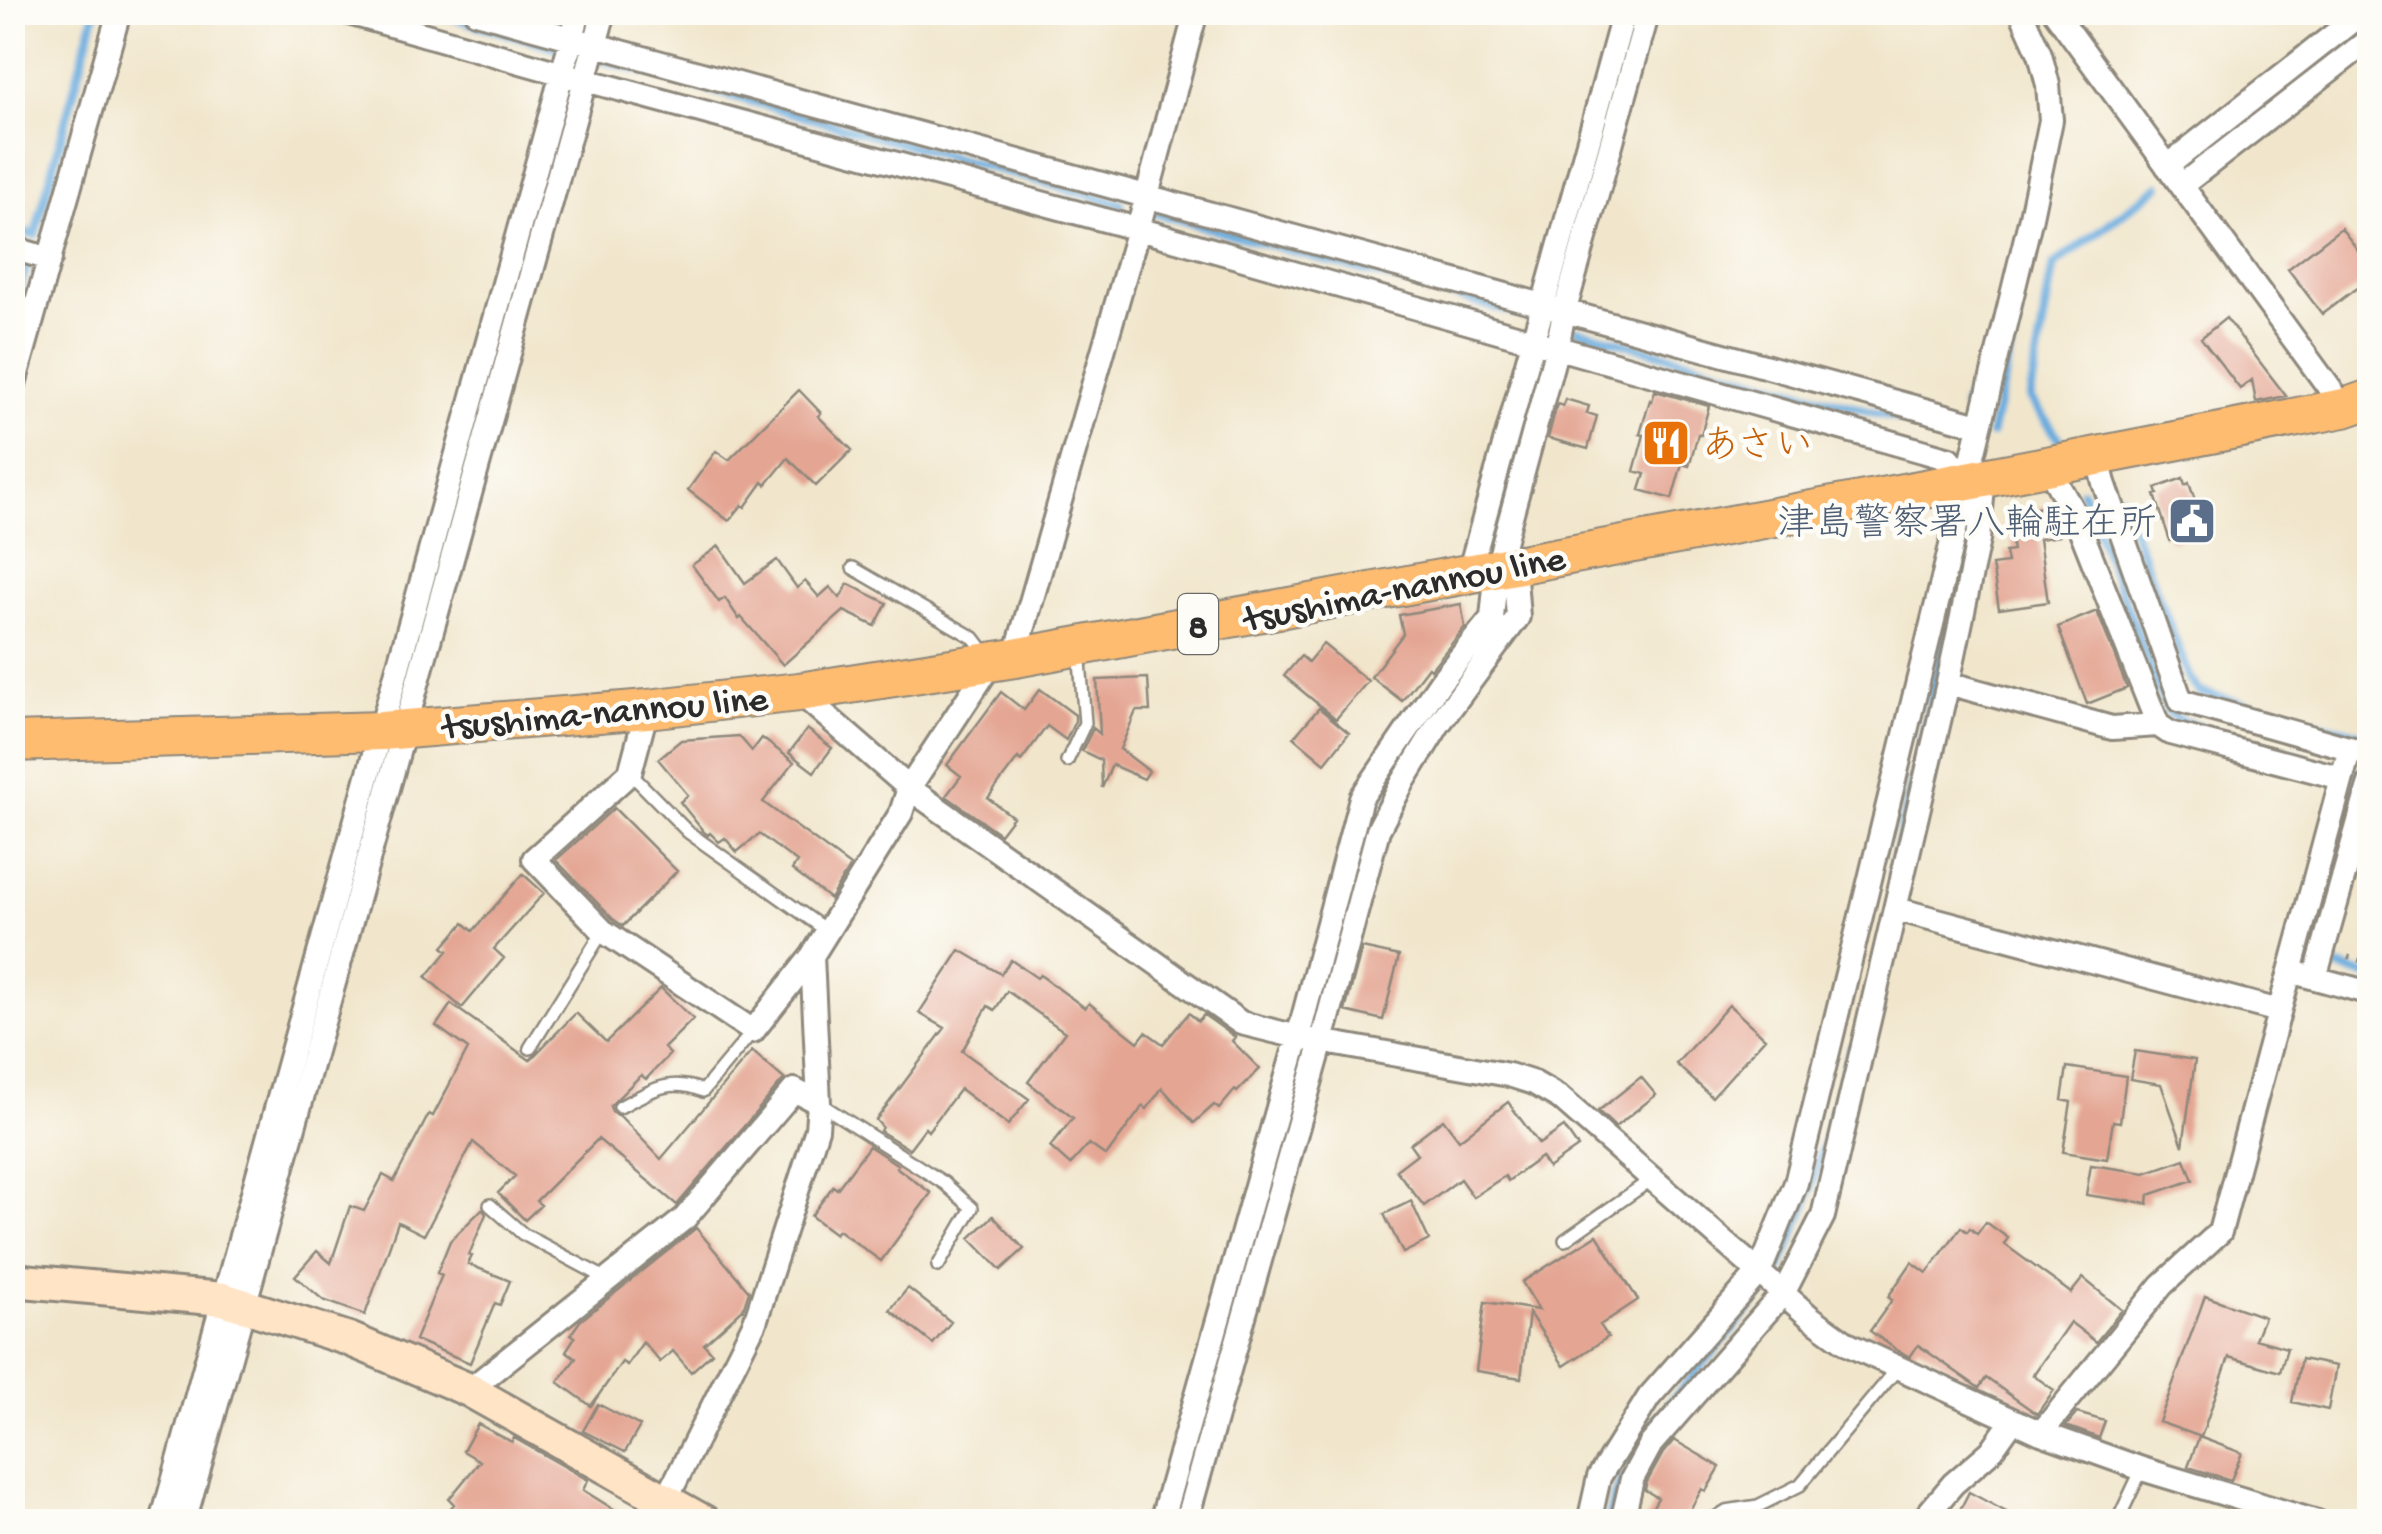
<svg xmlns="http://www.w3.org/2000/svg" width="2382" height="1534" viewBox="0 0 2382 1534" font-family="'Gochi Hand','Klee One',sans-serif">
<style>
.lines{fill:none;stroke-linecap:round;stroke-linejoin:round}
.stream{stroke:#69acde;stroke-width:9}
.building{fill:#e4a593}
.lane-casing{stroke:#8e887c;stroke-width:16}
.street-casing{stroke:#8e887c;stroke-width:28}
.secondary-casing{stroke:#8e887c;stroke-width:38}
.primary-casing{stroke:#8e887c;stroke-width:42}
.path{stroke:#8e887c;stroke-width:5;stroke-dasharray:2.5 8;stroke-linecap:butt}
.lane{stroke:#fff;stroke-width:11}
.street{stroke:#fff;stroke-width:22}
.secondary{stroke:#ffe4c6;stroke-width:32}
.primary{stroke:#febc71;stroke-width:38}
.labels{text-anchor:middle;stroke-width:9;stroke-linejoin:round;paint-order:stroke}
.shield{fill:#fdfcf7;stroke:#6a6a68;stroke-width:2.5}
.shield-label{font-size:35px;font-weight:bold;fill:#2b2b2b}
.food-label{font-size:38px;fill:#c56008;stroke:#fdfcf7;text-anchor:start}
.service-label{font-size:38px;fill:#4e5e75;stroke:#fdfcf7;text-anchor:end}
.street-label{font-size:38px;fill:#2b2b2b;stroke:#fdfcf7}
</style>
<rect width="100%" height="100%" fill="#fdfcf7"/>
<filter id="ink" filterUnits="userSpaceOnUse"><feTurbulence type="fractalNoise" baseFrequency=".01" numOctaves="2"/><feDisplacementMap in="SourceGraphic" scale="20" xChannelSelector="R" yChannelSelector="G"/><feConvolveMatrix kernelMatrix="1 2 1 2 8 2 1 2 1" color-interpolation-filters="sRGB"/></filter>
<filter id="wash" filterUnits="userSpaceOnUse"><feTurbulence type="fractalNoise" baseFrequency=".0048" numOctaves="4" result="noise"/><feDisplacementMap in="SourceGraphic" scale="40" xChannelSelector="R" yChannelSelector="G"/><feGaussianBlur stdDeviation="2.25" result="paint"/><feColorMatrix in="noise" values="0 0 0 0 0 0 0 0 0 0 0 0 0 0 0 0 0 1.4 0 .05"/><feComposite in="paint" operator="in"/></filter>
<g filter="url(#wash)">
<rect width="100%" height="100%" fill="#f1e6cc"/>
<g class="lines">
<path class="stream" d="M 432,12 L 559,48
M 602,60 L 1121,204
M 2196,158 L 2327,54
M 1156,213 L 1526,316
M 12,230 L 35,235 L 95,12
M 12,316 L 28,261
M 1577,330 L 1957,435
M 1964,407 L 1970,389 L 1977,390
M 1991,434 L 2018,316
M 2060,440 L 2030,399 L 2053,266 L 2159,186
M 2082,491 L 2167,710 L 2178,720 L 2300,756
M 2120,496 L 2190,680 L 2200,692 L 2370,737
M 1489,548 L 1541,359
M 434,580 L 471,446
M 1367,832 L 1373,810 L 1395,774
M 1892,872 L 1964,551
M 2318,927 L 2360,772
M 2333,966 L 2370,976
M 1316,1017 L 1343,919
M 1778,1273 L 1808,1198 L 1851,1048
M 1629,1463 L 1640,1438 L 1765,1291
M 1174,1522 L 1305,1057
M 1608,1522 L 1614,1498 L 1623,1477"/>
</g>
<g id="blocks">
<path class="building" d="M 2341,228 L 2370,266 L 2370,278 L 2322,314 L 2288,269 Z
M 2226,318 L 2286,396 L 2256,402 L 2252,380 L 2240,389 L 2201,338 Z
M 799,390 L 821,413 L 818,416 L 852,450 L 816,486 L 788,458 L 766,485 L 763,482 L 745,507 L 742,505 L 729,521 L 688,490 L 716,451 L 729,460 Z
M 1655,391 L 1709,406 L 1701,435 L 1698,434 L 1689,466 L 1682,464 L 1672,499 L 1640,490 L 1645,474 L 1634,471 L 1644,435 L 1640,434 L 1650,400 L 1652,401 Z
M 1565,399 L 1589,406 L 1587,413 L 1597,416 L 1588,449 L 1548,438 L 1557,404 L 1563,406 Z
M 2183,478 L 2185,485 L 2189,483 L 2205,529 L 2170,541 L 2155,495 L 2158,494 L 2156,488 Z
M 2052,506 L 2059,536 L 2039,539 L 2048,602 L 1999,609 L 1992,565 L 2007,563 L 2005,552 L 2013,551 L 2007,512 Z
M 719,546 L 745,583 L 777,560 L 797,588 L 805,581 L 819,597 L 830,587 L 840,598 L 848,584 L 887,603 L 875,626 L 844,611 L 783,665 L 741,617 L 739,619 L 725,598 L 719,602 L 692,565 Z
M 1461,604 L 1465,627 L 1431,669 L 1428,667 L 1402,701 L 1371,677 L 1403,634 L 1399,615 Z
M 2097,611 L 2127,688 L 2087,704 L 2058,627 Z
M 1323,644 L 1368,681 L 1336,719 L 1284,676 L 1301,656 L 1308,662 Z
M 1148,678 L 1150,711 L 1136,711 L 1120,749 L 1149,771 L 1144,779 L 1112,765 L 1102,788 L 1101,760 L 1082,751 L 1093,728 L 1100,734 L 1097,680 Z
M 1040,689 L 1075,715 L 1075,721 L 1066,740 L 1047,726 L 1021,761 L 1018,758 L 988,798 L 1013,817 L 1000,834 L 946,796 L 961,776 L 947,765 L 1001,692 L 1024,710 Z
M 1319,708 L 1349,733 L 1325,763 L 1294,737 Z
M 807,729 L 832,748 L 814,772 L 789,753 Z
M 739,736 L 752,751 L 762,738 L 794,762 L 763,802 L 850,866 L 830,899 L 792,870 L 797,862 L 759,834 L 737,852 L 725,838 L 719,842 L 710,833 L 708,835 L 704,832 L 680,802 L 688,795 L 658,759 L 681,740 Z
M 614,808 L 677,871 L 623,926 L 613,919 L 556,860 Z
M 523,874 L 544,893 L 494,949 L 504,958 L 462,1008 L 426,977 L 448,951 L 443,947 L 464,923 L 473,931 Z
M 1362,948 L 1399,956 L 1383,1020 L 1345,1011 Z
M 960,950 L 1001,974 L 1011,960 L 1037,978 L 1040,975 L 1085,1008 L 1089,1003 L 1138,1042 L 1146,1032 L 1163,1044 L 1189,1013 L 1198,1021 L 1204,1015 L 1235,1037 L 1232,1041 L 1260,1069 L 1237,1092 L 1235,1090 L 1219,1109 L 1214,1105 L 1194,1123 L 1162,1088 L 1147,1109 L 1143,1106 L 1106,1156 L 1089,1144 L 1070,1165 L 1050,1147 L 1073,1118 L 1028,1082 L 1065,1032 L 1007,991 L 995,1010 L 988,1006 L 962,1051 L 1029,1099 L 1008,1125 L 960,1089 L 928,1131 L 925,1128 L 909,1149 L 880,1131 L 882,1127 L 876,1120 L 945,1028 L 919,1013 Z
M 661,988 L 693,1019 L 664,1048 L 670,1054 L 646,1079 L 641,1075 L 610,1106 L 612,1112 L 620,1116 L 661,1159 L 752,1051 L 784,1079 L 677,1205 L 598,1139 L 536,1201 L 541,1205 L 525,1220 L 498,1193 L 515,1176 L 473,1142 L 424,1235 L 398,1222 L 365,1315 L 323,1300 L 295,1276 L 317,1251 L 331,1263 L 350,1206 L 364,1211 L 383,1175 L 394,1181 L 429,1114 L 433,1116 L 468,1049 L 436,1026 L 451,1004 L 530,1060 L 576,1013 L 606,1042 Z
M 1729,1005 L 1765,1038 L 1712,1097 L 1676,1064 Z
M 2135,1051 L 2195,1060 L 2183,1146 L 2161,1084 L 2130,1079 Z
M 2067,1067 L 2126,1076 L 2120,1122 L 2113,1121 L 2107,1159 L 2063,1152 L 2071,1102 L 2062,1100 Z
M 1641,1077 L 1656,1095 L 1615,1127 L 1598,1111 Z
M 1508,1102 L 1539,1144 L 1564,1127 L 1578,1147 L 1548,1168 L 1541,1157 L 1508,1181 L 1505,1176 L 1473,1197 L 1460,1179 L 1424,1206 L 1396,1170 L 1417,1154 L 1410,1144 L 1443,1119 L 1459,1140 Z
M 869,1146 L 898,1165 L 896,1167 L 931,1193 L 881,1261 L 838,1230 L 835,1234 L 811,1216 L 833,1186 L 837,1189 Z
M 2185,1159 L 2193,1180 L 2149,1195 L 2148,1204 L 2086,1195 L 2091,1165 L 2145,1173 Z
M 1411,1201 L 1429,1240 L 1403,1253 L 1384,1214 Z
M 482,1209 L 486,1214 L 469,1255 L 472,1256 L 468,1264 L 510,1281 L 500,1305 L 495,1303 L 470,1363 L 415,1340 L 442,1275 L 437,1273 L 450,1241 Z
M 993,1216 L 1024,1249 L 1001,1270 L 970,1238 Z
M 1986,1222 L 2008,1238 L 2004,1244 L 2071,1293 L 2083,1278 L 2122,1310 L 2096,1342 L 2070,1322 L 2033,1375 L 2054,1390 L 2037,1414 L 1986,1378 L 1979,1388 L 1918,1345 L 1910,1357 L 1897,1350 L 1870,1331 L 1892,1300 L 1888,1297 L 1912,1262 L 1927,1273 L 1961,1227 L 1967,1232 L 1970,1228 L 1977,1234 Z
M 696,1228 L 749,1291 L 743,1309 L 704,1344 L 712,1353 L 691,1372 L 673,1351 L 660,1362 L 643,1342 L 627,1365 L 622,1362 L 591,1406 L 558,1382 L 576,1358 L 566,1351 L 575,1337 L 571,1334 L 580,1321 Z
M 1597,1235 L 1638,1300 L 1600,1325 L 1608,1337 L 1564,1366 L 1529,1313 L 1521,1378 L 1476,1371 L 1485,1302 L 1539,1310 L 1522,1282 Z
M 908,1288 L 951,1322 L 933,1344 L 890,1310 Z
M 2205,1296 L 2264,1317 L 2255,1339 L 2287,1348 L 2280,1372 L 2229,1357 L 2201,1437 L 2159,1422 Z
M 2301,1359 L 2336,1366 L 2328,1410 L 2292,1402 Z
M 598,1404 L 640,1426 L 625,1452 L 583,1431 Z
M 2077,1413 L 2105,1421 L 2099,1438 L 2066,1426 Z
M 478,1424 L 512,1442 L 514,1438 L 588,1480 L 583,1490 L 634,1522 L 440,1522 L 454,1504 L 449,1499 L 480,1461 L 463,1451 Z
M 2199,1437 L 2242,1453 L 2231,1480 L 2188,1467 Z
M 1674,1440 L 1720,1467 L 1706,1491 L 1702,1489 L 1683,1522 L 1644,1522 L 1658,1498 L 1645,1490 L 1646,1484 L 1663,1453 Z
M 1969,1492 L 2025,1522 L 1973,1522 L 1958,1514 Z"/>
</g>
</g>
<g filter="url(#ink)">
<use href="#blocks" fill-opacity="0" stroke="#8e887c" stroke-width="2.5"/>
<g class="lines">
<g class="lane-casing">
<path id="lane" d="M 853,568 L 974,638 L 987,655
M 1067,761 L 1085,723 L 1079,649
M 630,773 L 688,832 L 827,931
M 530,1048 L 603,931
M 819,1103 L 944,1183 L 972,1208 L 938,1266
M 620,1107 C 650,1091 669,1077 703,1091 L 753,1031
M 490,1205 L 523,1234 L 607,1279
M 1565,1240 L 1652,1179
M 1709,1522 L 1726,1511 L 1758,1506 L 1800,1485 L 1898,1368
M 2117,1522 L 2142,1469"/>
</g>
<g class="street-casing">
<path id="street" d="M 345,12 L 563,74 L 1138,229 L 1950,459 L 1965,481
M 476,12 L 1979,425
M 2055,12 L 2344,408
M 2167,166 L 2363,12
M 2182,185 L 2370,39
M 12,248 L 50,259
M 12,391 L 119,12
M 2097,456 L 2104,483 L 2181,701 L 2370,754
M 1469,573 L 1624,12
M 1015,658 L 1138,229 L 1196,12
M 1948,683 L 2112,728 L 2158,725 L 2074,513 L 2047,466
M 799,692 L 909,788 L 1241,1023 L 1298,1037 L 1509,1075 L 1534,1083 L 1560,1098 L 1810,1317 L 1849,1345 L 2041,1433 L 2142,1469 L 2317,1522
M 647,709 L 630,773 L 534,859 L 603,931 L 753,1031 L 812,956
M 2158,725 L 2170,733 L 2342,778
M 1896,909 L 2279,1011
M 2300,974 L 2370,993
M 2315,978 L 2370,783
M 469,1390 L 685,1218 L 794,1090 L 819,1103
M 2041,1433 L 2162,1285 L 2220,1232 L 2350,748
M 162,1522 L 579,12
M 184,1522 L 604,12
M 660,1522 L 666,1500 L 755,1322 L 817,1129 L 819,1103 L 812,956 L 901,813 L 909,788 L 992,662
M 1161,1522 L 1298,1037 L 1361,798 L 1441,681 L 1492,618 L 1497,568 L 1557,347 L 1564,313 L 1648,12
M 1186,1522 L 1322,1041 L 1378,830 L 1403,782 L 1438,725 L 1518,617 L 1514,565
M 1589,1522 L 1599,1477 L 1649,1397 L 1760,1271 L 1796,1183 L 2031,217 L 2051,120 L 2048,85 L 2040,54 L 2021,12
M 1622,1522 L 1632,1479 L 1651,1444 L 1784,1292 L 1823,1216 L 1948,683 L 1978,540 L 1984,478
M 1921,1522 L 1953,1484 L 1991,1451 L 2013,1420"/>
</g>
<g class="secondary-casing">
<path id="secondary" d="M 12,1280 L 223,1299 L 349,1339 L 469,1390 L 704,1522"/>
</g>
<g class="primary-casing">
<path id="primary" d="M 12,742 L 382,731 L 647,709 L 799,692 L 1015,658 L 1984,478 L 2344,408 L 2370,399"/>
</g>
<path class="path" d="M 2348,957 L 2370,963"/>
<use href="#lane" class="lane"/>
<use href="#street" class="street"/>
<use href="#secondary" class="secondary"/>
<use href="#primary" class="primary"/>
</g>
</g>
<defs>
<g id="restaurant-square" transform="scale(2.5)"><rect x="-9" y="-9" width="18" height="18" rx="4" fill="#e8710a" stroke="#fdfcf7"/><path d="M-5-6h1v4h1v-4h1v4h1v-4h1v5L-1.5 .5V6h-2V.5L-5-1ZM5-6V6H3V1.5H1.5Q1.5-4 5-6Z" fill="#fff"/></g>
<g id="civic-square" transform="scale(2.5)"><rect x="-9" y="-9" width="18" height="18" rx="4" fill="#5c6f8a" stroke="#fdfcf7"/><path d="M-.6-6.5H3V-4.5H.6V-3L4-1V1h2V6H-6V1h2V-1L-.6-3ZM-1.2 2.5V6h2.4V2.5Z" fill="#fff"/></g>
</defs>
<g fill-rule="evenodd">
<use href="#restaurant-square" x="1666" y="443"/>
<use href="#civic-square" x="2192" y="521"/>
</g>
<g class="labels">
<rect class="shield" x="1178" y="594" width="40" height="60" rx="8"/>
<g class="shield-label">
<text x="1198" y="636">8</text>
</g>
<g class="food-label">
<text x="1701" y="456">あさい</text>
</g>
<g class="service-label">
<text x="2157" y="534">津島警察署八輪駐在所</text>
</g>
<g class="street-label">
<text transform="translate(1404 586) rotate(-11)" y="13">tsushima-nannou line</text>
<text transform="translate(605 710) rotate(-5)" y="13">tsushima-nannou line</text>
</g>
</g>
<rect width="2382" height="1534" fill="none" stroke="#fdfcf7" stroke-width="50"/>
</svg>
